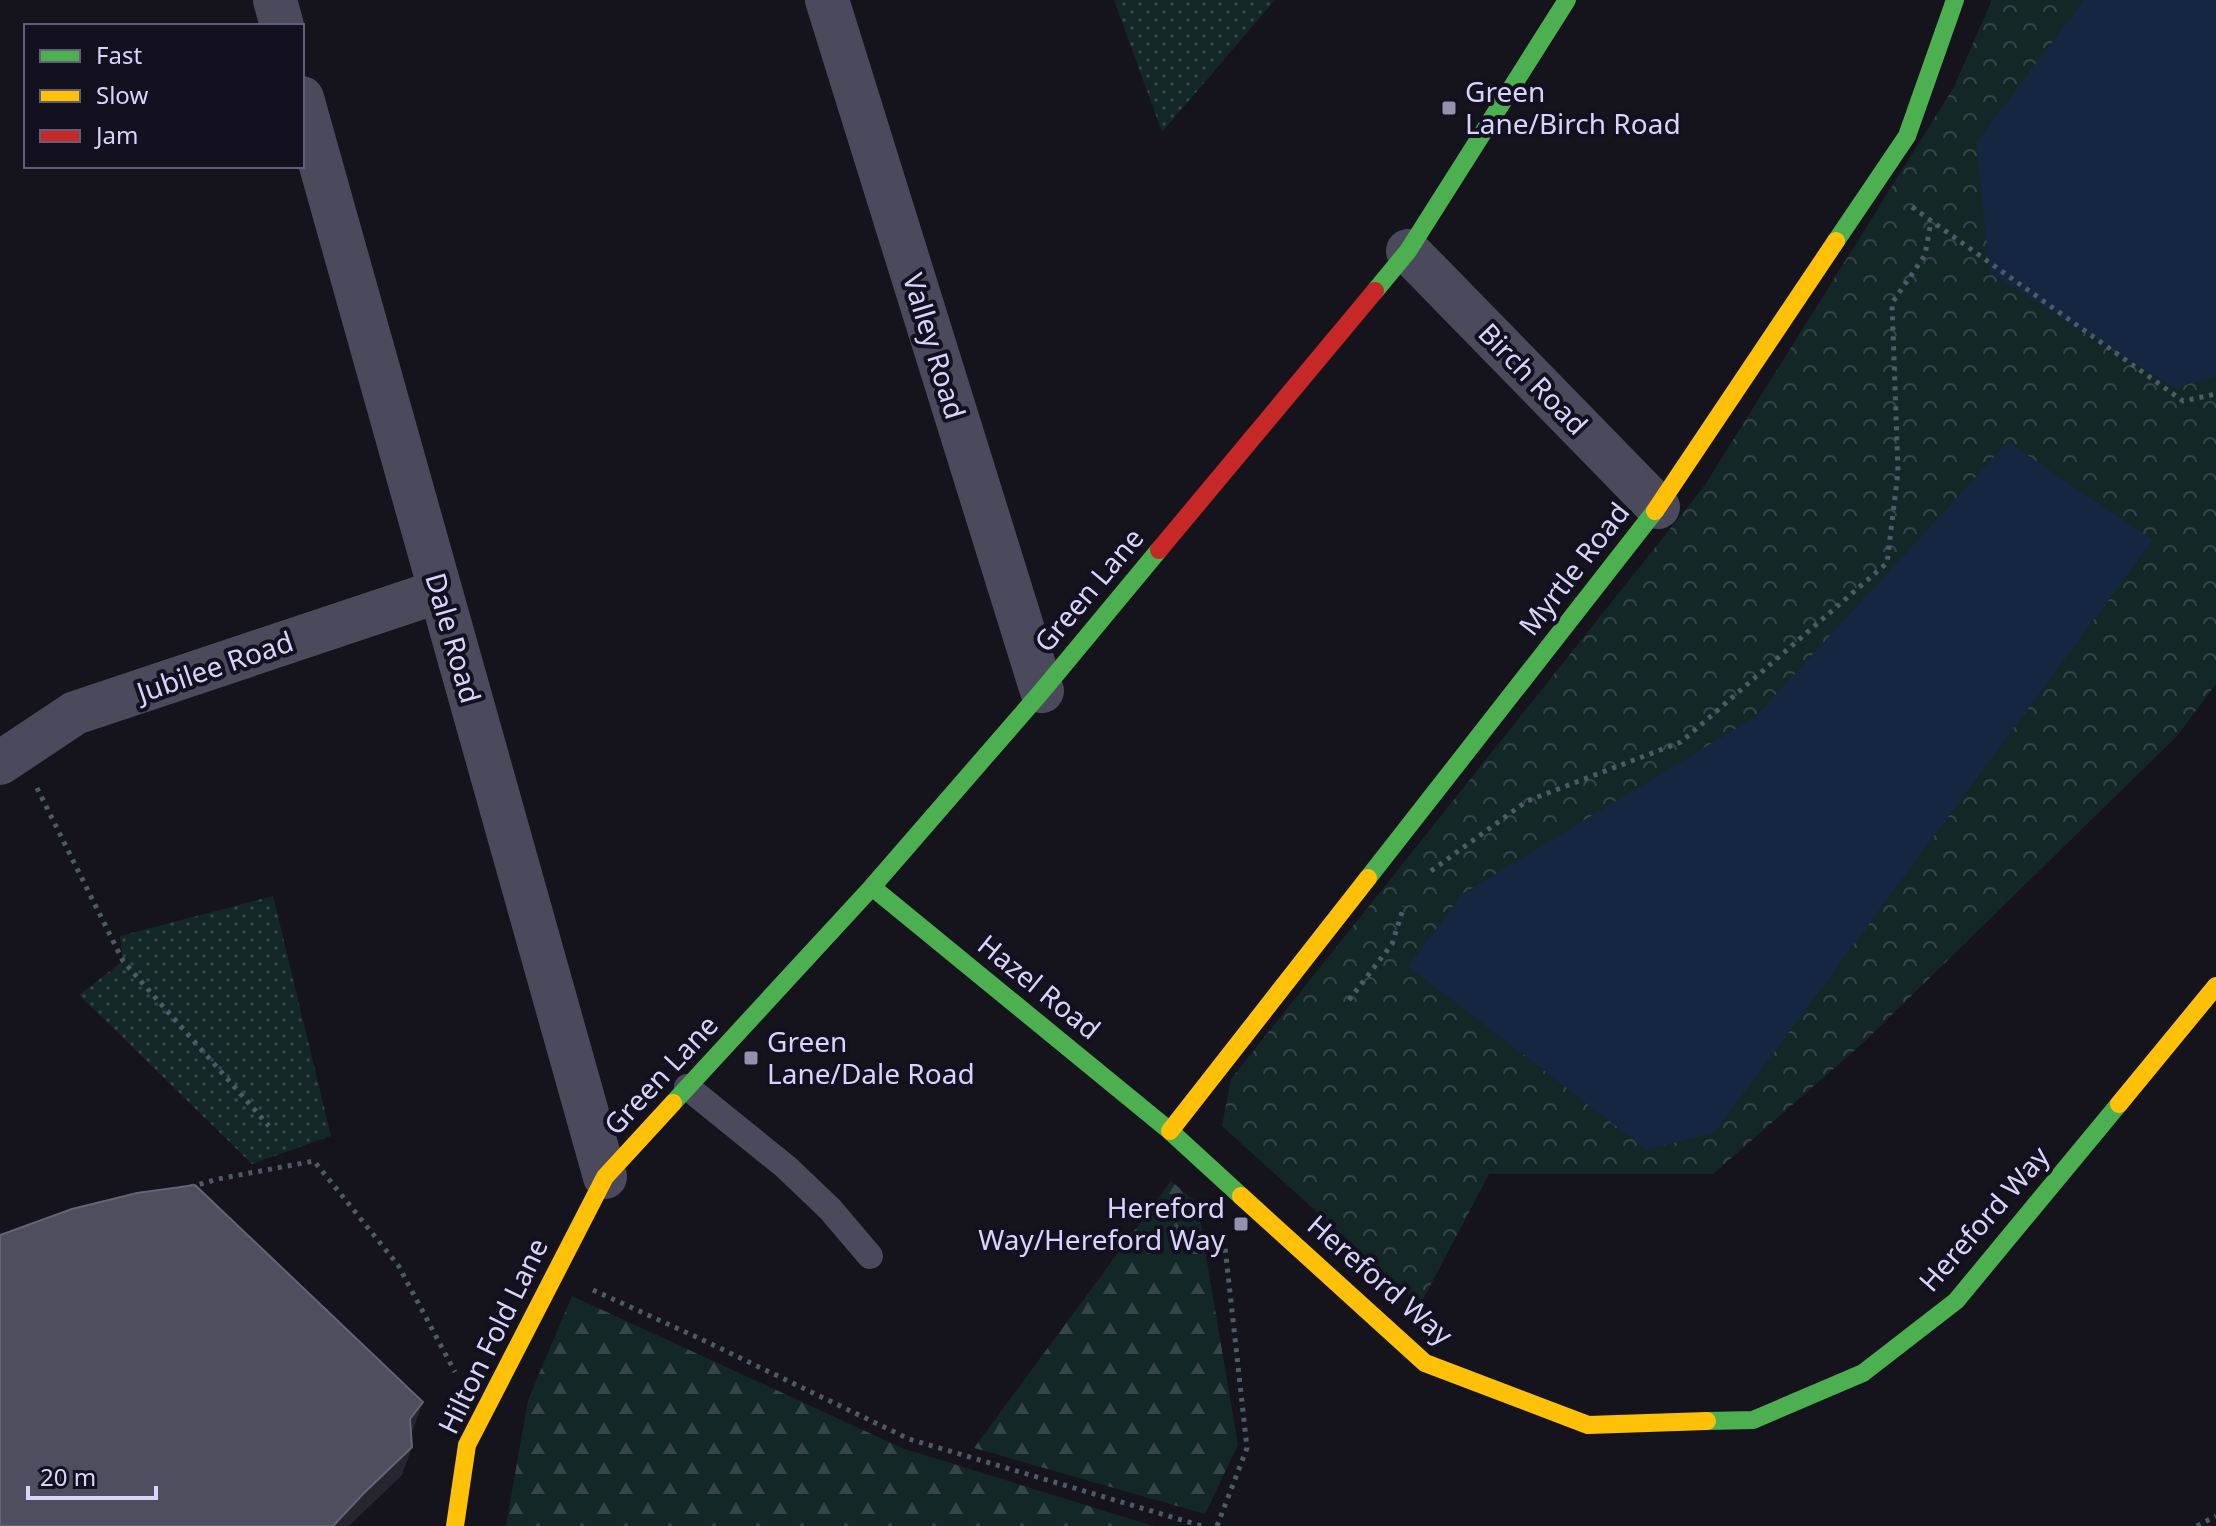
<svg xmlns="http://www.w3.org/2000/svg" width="2216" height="1526" viewBox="0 0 2216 1526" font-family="'Noto Sans',sans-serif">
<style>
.grass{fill:url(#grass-dots)}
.forest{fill:url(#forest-firs)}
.park{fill:url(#park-crowns)}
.water{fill:#152641}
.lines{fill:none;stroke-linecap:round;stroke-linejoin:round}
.path{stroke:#4e5a65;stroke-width:5;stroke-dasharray:4 6;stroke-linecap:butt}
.lane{stroke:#4b4a5c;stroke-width:26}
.street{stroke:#4b4a5c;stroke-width:44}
.fast{stroke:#4caf50;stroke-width:18}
.slow{stroke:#ffc107;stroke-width:18}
.jam{stroke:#c62828;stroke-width:18}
.shaded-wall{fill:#272630}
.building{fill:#4f4e5e;stroke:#656376;stroke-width:2}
.poi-dot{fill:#9491ac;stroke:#131020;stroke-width:3}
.labels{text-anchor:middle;stroke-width:8;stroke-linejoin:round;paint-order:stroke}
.poi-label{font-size:28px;fill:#d9d4fa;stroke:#131020;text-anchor:start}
.street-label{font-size:28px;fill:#d9d4fa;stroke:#131020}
</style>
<defs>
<pattern id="grass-dots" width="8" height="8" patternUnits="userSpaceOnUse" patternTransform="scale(2)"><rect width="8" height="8" fill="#142727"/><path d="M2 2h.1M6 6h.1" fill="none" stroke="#364547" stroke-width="1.8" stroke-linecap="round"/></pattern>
<pattern id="forest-firs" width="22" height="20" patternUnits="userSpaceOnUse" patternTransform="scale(2)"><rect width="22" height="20" fill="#142727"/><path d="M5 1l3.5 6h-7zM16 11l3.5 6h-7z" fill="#364547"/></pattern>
<pattern id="park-crowns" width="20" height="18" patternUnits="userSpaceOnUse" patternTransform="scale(2)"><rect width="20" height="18" fill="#142727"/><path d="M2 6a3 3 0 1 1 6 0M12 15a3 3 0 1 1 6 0" fill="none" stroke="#364547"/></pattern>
</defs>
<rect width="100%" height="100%" fill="#15141c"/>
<path class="grass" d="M 1114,0 L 1275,0 L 1162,132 Z
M 273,896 L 331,1136 L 252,1164 L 79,995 L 123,961 L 120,936 Z"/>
<path class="forest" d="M 1171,1181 L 1197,1203 L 1238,1445 L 1205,1514 L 974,1448 Z
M 572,1296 L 902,1448 L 1153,1526 L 506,1526 L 528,1400 Z"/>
<path class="park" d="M 1992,0 L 2216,0 L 2216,684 L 2176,737 L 1863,1043 L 1713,1174 L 1489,1174 L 1420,1305 L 1222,1126 L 1231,1079 L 1705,485 L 1954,87 Z"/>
<path class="water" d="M 2084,0 L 2216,0 L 2216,376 L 2175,388 L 1990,273 L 1976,143 Z
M 2008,442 L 2153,540 L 1715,1132 L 1647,1150 L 1408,966 L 1462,894 L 1755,717 Z"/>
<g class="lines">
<path class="path" d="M 1912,207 L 2183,401 L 2216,394
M 37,788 L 123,961 L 269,1126
M 1431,871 L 1527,801 L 1681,742 L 1887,563 L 1898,472 L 1892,303 L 1925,255 L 1931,221
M 1349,1000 L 1392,944 L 1404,906
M 190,1187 L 218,1179 L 314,1161 L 398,1265 L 455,1372
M 593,1290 L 705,1341 L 909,1439 L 1202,1526
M 1217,1526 L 1247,1448 L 1224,1238
M 2197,1526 L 2216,1516"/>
<path class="lane" d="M 687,1087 L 786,1167 L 830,1209 L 870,1256"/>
<path class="street" d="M 275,0 L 282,26
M 827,0 L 1042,691
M 302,98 L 605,1177
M 1408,251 L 1658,507
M 0,763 L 75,713 L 440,591"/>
<path class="fast" d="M 1836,241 L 1907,136 L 1955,0
M 1375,291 L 1408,251 L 1567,0
M 1368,878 L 1655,511
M 872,887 L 1170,1131 L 1241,1196
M 673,1103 L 872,887 L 1042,691 L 1159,550
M 1707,1421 L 1753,1420 L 1863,1373 L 1956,1301 L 2119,1104"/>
<path class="slow" d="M 1655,511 L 1836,241
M 2119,1104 L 2216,986
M 1170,1131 L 1368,878
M 1241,1196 L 1425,1363 L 1588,1425 L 1707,1421
M 455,1526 L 467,1445 L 605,1177 L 673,1103"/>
<path class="jam" d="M 1159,550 L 1375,291"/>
</g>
<path class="shaded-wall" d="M 423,1402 L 413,1430 L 400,1447 L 410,1419 Z
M 412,1447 L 402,1475 L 349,1526 L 333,1526 L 364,1493 Z"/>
<path class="building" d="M 195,1185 L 423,1402 L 410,1419 L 412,1447 L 364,1493 L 333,1526 L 0,1526 L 0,1235 L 72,1209 L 137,1193 Z"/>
<g class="poi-dot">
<rect x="1441" y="100" width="16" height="16" rx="4"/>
<rect x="743" y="1050" width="16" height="16" rx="4"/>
<rect x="1233" y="1216" width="16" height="16" rx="4"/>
</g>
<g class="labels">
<g class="poi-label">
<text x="1465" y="102">Green<tspan x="1465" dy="32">Lane/Birch Road</tspan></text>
<text x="767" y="1052">Green<tspan x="767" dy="32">Lane/Dale Road</tspan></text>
<text x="1225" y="1218" text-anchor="end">Hereford<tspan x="1225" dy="32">Way/Hereford Way</tspan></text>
</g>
<g class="street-label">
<text transform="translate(934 346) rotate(73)" y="10">Valley Road</text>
<text transform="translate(1533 379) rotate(46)" y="10">Birch Road</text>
<text transform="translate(1574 569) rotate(-52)" y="10">Myrtle Road</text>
<text transform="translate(1089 590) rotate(-50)" y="10">Green Lane</text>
<text transform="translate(453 638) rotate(74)" y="10">Dale Road</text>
<text transform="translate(215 667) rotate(-19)" y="10">Jubilee Road</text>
<text transform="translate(1039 987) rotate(39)" y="10">Hazel Road</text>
<text transform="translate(661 1075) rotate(-47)" y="10">Green Lane</text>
<text transform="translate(1984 1219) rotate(-49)" y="10">Hereford Way</text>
<text transform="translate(1380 1280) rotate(41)" y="10">Hereford Way</text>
<text transform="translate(493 1336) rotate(-64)" y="10">Hilton Fold Lane</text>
</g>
</g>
<rect x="24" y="24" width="280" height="144" fill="#131020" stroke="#625e77" stroke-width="2"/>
<rect x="40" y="50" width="40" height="12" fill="#4caf50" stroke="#625e77" stroke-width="2"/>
<text x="96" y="64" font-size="24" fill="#d9d4fa">Fast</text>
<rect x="40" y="90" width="40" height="12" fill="#ffc107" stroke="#625e77" stroke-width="2"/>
<text x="96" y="104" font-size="24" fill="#d9d4fa">Slow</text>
<rect x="40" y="130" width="40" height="12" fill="#c62828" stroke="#625e77" stroke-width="2"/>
<text x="96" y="144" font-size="24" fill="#d9d4fa">Jam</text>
<path d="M28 1486v12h128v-12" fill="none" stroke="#d9d4fa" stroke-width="4"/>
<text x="40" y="1486" font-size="24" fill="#d9d4fa" stroke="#131020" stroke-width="6" paint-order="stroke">20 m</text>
</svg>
